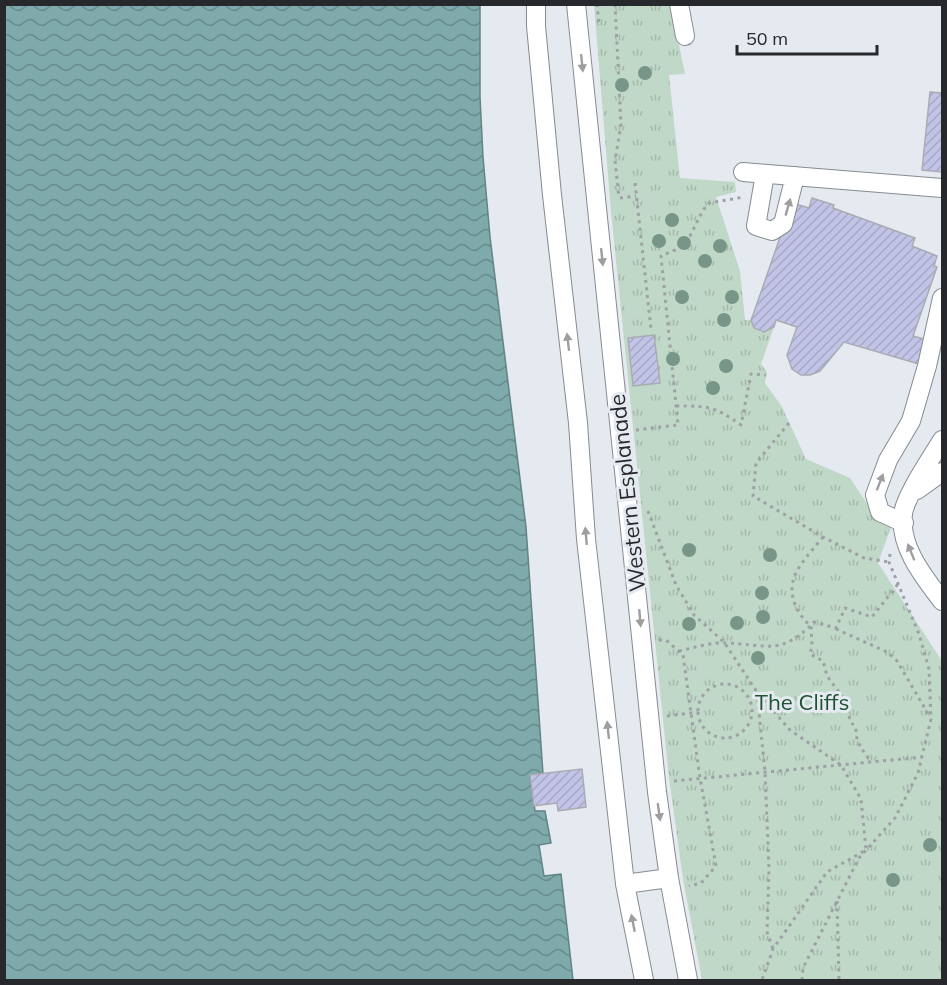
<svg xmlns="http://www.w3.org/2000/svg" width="947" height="985" viewBox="0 0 947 985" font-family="Mulish,sans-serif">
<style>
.park{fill:url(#park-tufts)}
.water{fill:url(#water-waves);stroke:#648385;stroke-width:1.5}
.building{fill:url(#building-hatch);stroke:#aaabb2;stroke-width:1.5}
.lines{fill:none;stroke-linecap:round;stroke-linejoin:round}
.minor-casing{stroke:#868b91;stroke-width:20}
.path{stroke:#9da1a6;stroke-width:3;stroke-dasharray:3 4.5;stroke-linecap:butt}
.minor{stroke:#fff;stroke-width:18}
.tree{fill:#779688}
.oneway{fill:#9e9ea0}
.labels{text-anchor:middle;stroke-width:6;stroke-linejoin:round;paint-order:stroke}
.street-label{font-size:22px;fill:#27282b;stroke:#e5eaf0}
.park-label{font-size:22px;fill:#1d5233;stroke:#e5eaf0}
</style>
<defs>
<pattern id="park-tufts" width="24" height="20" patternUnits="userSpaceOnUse" patternTransform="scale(1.5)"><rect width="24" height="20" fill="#c0d8c7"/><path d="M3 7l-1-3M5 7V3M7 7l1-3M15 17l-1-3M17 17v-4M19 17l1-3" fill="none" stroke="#a5b9ab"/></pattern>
<pattern id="water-waves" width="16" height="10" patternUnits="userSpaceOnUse" patternTransform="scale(1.5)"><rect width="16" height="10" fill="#7eaaac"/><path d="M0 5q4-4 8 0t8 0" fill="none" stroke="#678a8c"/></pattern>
<pattern id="building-hatch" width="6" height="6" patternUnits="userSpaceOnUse" patternTransform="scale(1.5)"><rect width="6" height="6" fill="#c1c4e6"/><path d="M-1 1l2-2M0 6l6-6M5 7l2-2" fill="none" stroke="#a6a8c5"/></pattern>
</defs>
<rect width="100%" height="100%" fill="#e5eaf0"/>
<path class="park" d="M 594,5 L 671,5 L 685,74 L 669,75 L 680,178 L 735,182 L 736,192 L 716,197 L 740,271 L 745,320 L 751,320 L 754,328 L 761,332 L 774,327 L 761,364 L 767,372 L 765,383 L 782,407 L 806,459 L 850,478 L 874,514 L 891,527 L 878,563 L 942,661 L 942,980 L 702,980 L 683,879 L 669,778 L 611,212 Z"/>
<path class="water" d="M 5,5 L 480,5 L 480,97 L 483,157 L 490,237 L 526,527 L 543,774 L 530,776 L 535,811 L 545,811 L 551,843 L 539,845 L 544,876 L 561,874 L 573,980 L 5,980 Z"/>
<path class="building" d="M 930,92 L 942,93 L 942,172 L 922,170 Z
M 812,198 L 834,205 L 833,208 L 915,238 L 912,246 L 937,256 L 934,266 L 937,267 L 913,336 L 924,339 L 919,364 L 844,342 L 820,371 L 810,375 L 801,375 L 792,369 L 787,355 L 797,327 L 776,320 L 774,327 L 764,332 L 754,328 L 751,320 L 753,315 L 792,203 L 809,208 Z
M 654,335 L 660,383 L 633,386 L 628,338 Z
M 582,769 L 586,807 L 558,811 L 557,803 L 534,806 L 530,775 Z"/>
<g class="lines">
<g class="minor-casing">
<path id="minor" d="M 536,4 L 536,26 L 552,195 L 578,423 L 586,539 L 625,884 L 644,980
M 576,4 L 657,792 L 669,878 L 688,980
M 679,4 L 685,36
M 743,172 L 942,188
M 765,174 L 756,226 L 772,231 L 783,224 L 795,176
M 942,440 C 932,457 905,496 903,514 C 899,547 924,577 942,601
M 917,490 L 942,472
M 904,523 L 880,512 L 875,495 L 888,460 L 911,421 L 927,366 L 942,298
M 625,884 L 669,878"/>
</g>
<path class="path" d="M 597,4 L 599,26
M 615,4 L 621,125 L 615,160 L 619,198
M 635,183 L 651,329
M 620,198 L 636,196
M 676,406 C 709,406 714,406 741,425 L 751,374 L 766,375
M 789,423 L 756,463 L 753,496 L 823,537 L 864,558 L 889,562
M 636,430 L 678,425 L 661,256 L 675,250 L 690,236 L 703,210 L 709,203 L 744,197
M 648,511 L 676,585 L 694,615 L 724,642 L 757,692 L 790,730 L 841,765 L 861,799 L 866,850 L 827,872 L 773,949 L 762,980
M 823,537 C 815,547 800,563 795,575 C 787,593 796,614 811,626 L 812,646 L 810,654 L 823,661 L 827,676 L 847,703 L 850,721 L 856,728 C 855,743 864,751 871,762
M 836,629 L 887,652 L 897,661 L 930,717
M 659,640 L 666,640 L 683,655 L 700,778 L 716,866 L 701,883 L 689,886
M 679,651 C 693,648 711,642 726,643 C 767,644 780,657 814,622 L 836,628 L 845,608 L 872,617 L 898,584
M698 711a27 27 0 1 1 54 0a27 27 0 1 1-54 0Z
M 757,692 L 765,772 L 769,869 L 767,932 L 773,949
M 667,716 L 698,712
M 674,781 L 923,757
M 837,901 L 839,980
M 802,980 L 803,968 L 859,858 L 895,818 L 918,773 L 931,719 L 929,669 L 919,634 L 889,562 L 890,554"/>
<use href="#minor" class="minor"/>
</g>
<g class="tree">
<circle cx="645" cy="73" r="7"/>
<circle cx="622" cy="85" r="7"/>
<circle cx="672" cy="220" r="7"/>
<circle cx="659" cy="241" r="7"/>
<circle cx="684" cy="243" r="7"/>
<circle cx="720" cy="246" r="7"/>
<circle cx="705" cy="261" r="7"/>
<circle cx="682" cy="297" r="7"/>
<circle cx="732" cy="297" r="7"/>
<circle cx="724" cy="320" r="7"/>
<circle cx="673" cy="359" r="7"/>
<circle cx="726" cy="366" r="7"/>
<circle cx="713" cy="388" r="7"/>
<circle cx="689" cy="550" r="7"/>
<circle cx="770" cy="555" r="7"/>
<circle cx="762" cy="593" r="7"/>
<circle cx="763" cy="617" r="7"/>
<circle cx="737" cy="623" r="7"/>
<circle cx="689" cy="624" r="7"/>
<circle cx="758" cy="658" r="7"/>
<circle cx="930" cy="845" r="7"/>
<circle cx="893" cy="880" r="7"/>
</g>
<defs><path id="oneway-solid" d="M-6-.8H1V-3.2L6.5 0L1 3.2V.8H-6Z" transform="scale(1.5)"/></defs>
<g class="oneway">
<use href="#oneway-solid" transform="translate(582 63) rotate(84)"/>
<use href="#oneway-solid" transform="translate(788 207) rotate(-74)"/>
<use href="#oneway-solid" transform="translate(602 257) rotate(84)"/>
<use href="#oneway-solid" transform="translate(568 342) rotate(-97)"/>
<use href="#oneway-solid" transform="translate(880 482) rotate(-69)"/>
<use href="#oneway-solid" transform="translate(586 536) rotate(-95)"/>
<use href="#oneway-solid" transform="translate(911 552) rotate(-112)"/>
<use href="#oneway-solid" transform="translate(640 618) rotate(85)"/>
<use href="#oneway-solid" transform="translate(608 730) rotate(-96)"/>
<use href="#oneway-solid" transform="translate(659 812) rotate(82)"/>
<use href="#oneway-solid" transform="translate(633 923) rotate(-101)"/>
</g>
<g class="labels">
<g class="street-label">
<text transform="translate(627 493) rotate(-96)" y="8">Western Esplanade</text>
</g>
<g class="park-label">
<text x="802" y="710">The Cliffs</text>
</g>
</g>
<rect width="947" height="985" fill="none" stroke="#27282b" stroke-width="12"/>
<path d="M737 45v9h140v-9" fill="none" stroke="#27282b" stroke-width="3"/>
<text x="746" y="45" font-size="18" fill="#27282b" stroke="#e5eaf0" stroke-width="4.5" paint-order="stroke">50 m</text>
</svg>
